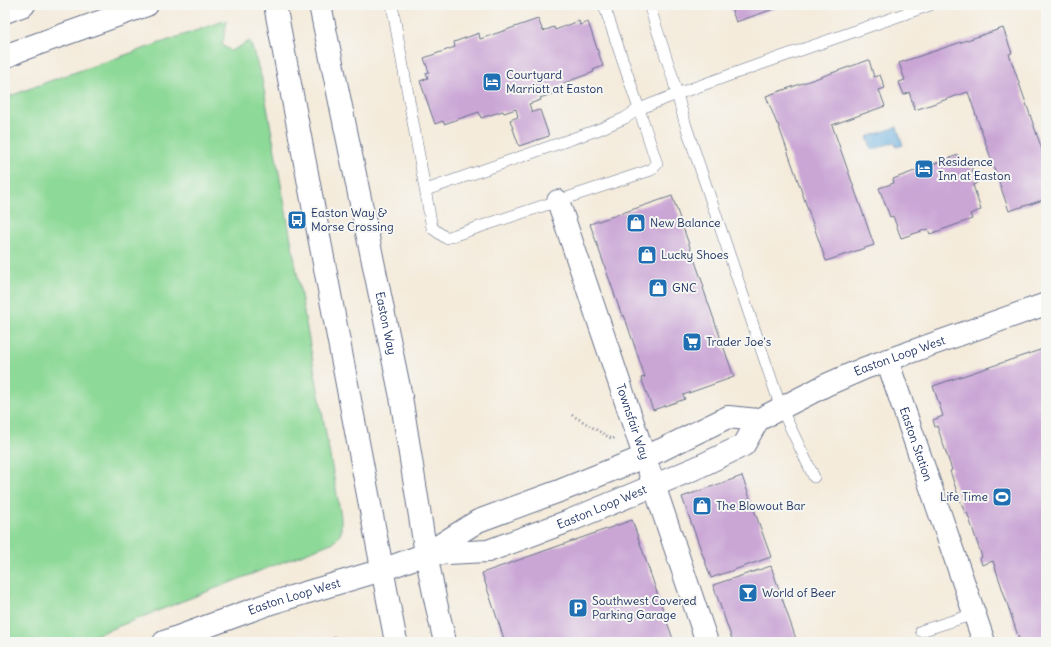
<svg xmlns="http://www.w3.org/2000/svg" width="1051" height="647" viewBox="0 0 1051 647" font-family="Delius,sans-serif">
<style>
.green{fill:#8dd997;stroke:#54847a}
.water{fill:#69afdf;stroke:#426f9e}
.building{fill:#caa6d5}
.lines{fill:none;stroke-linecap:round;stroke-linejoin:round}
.lane-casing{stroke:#67718a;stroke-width:12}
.street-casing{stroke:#67718a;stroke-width:24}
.secondary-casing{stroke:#67718a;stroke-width:24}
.path{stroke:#67718a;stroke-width:2.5;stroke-dasharray:1 3;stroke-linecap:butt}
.lane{stroke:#fff;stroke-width:11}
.street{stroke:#fff;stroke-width:22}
.secondary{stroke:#fff;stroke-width:22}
.labels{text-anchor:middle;stroke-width:4;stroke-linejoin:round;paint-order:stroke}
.poi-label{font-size:12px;fill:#1b2f5e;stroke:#f6f6f2;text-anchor:start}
.street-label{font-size:12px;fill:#1b2f5e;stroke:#f6f6f2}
</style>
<rect width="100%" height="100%" fill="#f6f6f2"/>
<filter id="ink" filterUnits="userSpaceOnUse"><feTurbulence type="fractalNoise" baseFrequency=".025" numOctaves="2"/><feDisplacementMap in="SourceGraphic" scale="8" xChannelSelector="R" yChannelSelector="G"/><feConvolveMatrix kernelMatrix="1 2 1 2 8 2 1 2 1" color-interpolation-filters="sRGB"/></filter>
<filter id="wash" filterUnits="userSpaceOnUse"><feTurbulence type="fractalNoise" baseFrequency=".012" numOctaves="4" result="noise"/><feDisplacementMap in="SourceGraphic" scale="16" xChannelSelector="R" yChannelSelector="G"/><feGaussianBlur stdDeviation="0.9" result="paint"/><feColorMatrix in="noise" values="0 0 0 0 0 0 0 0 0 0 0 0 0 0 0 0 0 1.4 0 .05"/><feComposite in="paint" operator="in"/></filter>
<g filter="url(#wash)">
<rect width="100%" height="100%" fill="#f4ebdb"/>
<path class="green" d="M 227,21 L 222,45 L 231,51 L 250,41 L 262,79 L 341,517 L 341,533 L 334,542 L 78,642 L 5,642 L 5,98 L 47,82 L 221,22 Z"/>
<path class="water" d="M 897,127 L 903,145 L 896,147 L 894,142 L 872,150 L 867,137 Z"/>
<g id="blocks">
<path class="building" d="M 730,5 L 785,5 L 736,22 Z
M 538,19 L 543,31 L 554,27 L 555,30 L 579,21 L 580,25 L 588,22 L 603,66 L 593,70 L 594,72 L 561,84 L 563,90 L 540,98 L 541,100 L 529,104 L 532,112 L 540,110 L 549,136 L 519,146 L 510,120 L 518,117 L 516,109 L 504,113 L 503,111 L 481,118 L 479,112 L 444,124 L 443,121 L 435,124 L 420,81 L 428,78 L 426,73 L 429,72 L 424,58 L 455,47 L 454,42 L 479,33 L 480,39 Z
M 1003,28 L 1012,53 L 1009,54 L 1046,161 L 1046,199 L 1009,211 L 968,92 L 915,110 L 909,92 L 904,95 L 899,82 L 905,80 L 899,63 Z
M 869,60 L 874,77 L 880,75 L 885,88 L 879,90 L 885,106 L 832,125 L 874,245 L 826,261 L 778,124 L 777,124 L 766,96 Z
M 958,155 L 960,161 L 968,158 L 977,183 L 973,185 L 981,210 L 970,214 L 972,219 L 930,234 L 928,229 L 901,238 L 893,216 L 890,217 L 879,188 L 894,183 L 893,179 Z
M 672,196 L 704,287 L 703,288 L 734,377 L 683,395 L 685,399 L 653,410 L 641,378 L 645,377 L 624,315 L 622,316 L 590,224 Z
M 1046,348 L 1046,642 L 1020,642 L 993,561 L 982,565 L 980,558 L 982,557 L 967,512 L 965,513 L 957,492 L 950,471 L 952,470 L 937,426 L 935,427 L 933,420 L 943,416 L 933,386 Z
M 742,476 L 771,557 L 711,578 L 682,497 Z
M 632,520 L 674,642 L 505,642 L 482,573 Z
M 771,566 L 797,642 L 733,642 L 713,585 Z
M 336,637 L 337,642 L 323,642 Z"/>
</g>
</g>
<g filter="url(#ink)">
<use href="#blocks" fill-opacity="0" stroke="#67718a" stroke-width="1"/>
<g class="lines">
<g class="lane-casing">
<path id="lane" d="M 392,5 L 432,228 L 446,238 L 651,170 L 657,164 L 639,109 L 677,94 L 671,72 L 649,5
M 426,190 L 600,129 L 625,118 L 639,109 L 604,5
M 814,477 L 781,408 L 686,126 L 677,94 L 758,65 L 930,5
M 921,631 L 974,614"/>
</g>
<g class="street-casing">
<g id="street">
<path id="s1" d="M 558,201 L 707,642"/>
<path id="s2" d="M 887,360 L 984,642"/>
</g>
</g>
<g class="secondary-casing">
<g id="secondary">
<path d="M 275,5 L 396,642"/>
<path id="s3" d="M 320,5 L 401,397 L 426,554 L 436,603 L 445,642"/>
<path d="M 5,12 L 24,5"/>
<path d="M 5,57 L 18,51 L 147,5"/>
<path id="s4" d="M 427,554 L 488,551 L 569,521 L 696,468 L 744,445 L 758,420"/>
<path id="s5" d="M 164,642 L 271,603 L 382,570 L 426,554 L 478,521 L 562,490 L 661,450 L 728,417 L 758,420 L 826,385 L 865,368 L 1046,304"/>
</g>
</g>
<path class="path" d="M 572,415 L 612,439 L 617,437"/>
<use href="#lane" class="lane"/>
<use href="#street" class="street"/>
<use href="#secondary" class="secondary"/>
</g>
</g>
<defs>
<g id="hotel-square" transform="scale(1)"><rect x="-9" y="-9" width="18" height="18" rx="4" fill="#1f6fb2" stroke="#f6f6f2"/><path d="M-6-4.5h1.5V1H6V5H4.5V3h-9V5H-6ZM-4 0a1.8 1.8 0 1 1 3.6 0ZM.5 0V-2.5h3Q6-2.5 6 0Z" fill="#fff"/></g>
<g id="bus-square" transform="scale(1)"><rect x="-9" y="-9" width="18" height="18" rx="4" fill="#1f6fb2" stroke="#f6f6f2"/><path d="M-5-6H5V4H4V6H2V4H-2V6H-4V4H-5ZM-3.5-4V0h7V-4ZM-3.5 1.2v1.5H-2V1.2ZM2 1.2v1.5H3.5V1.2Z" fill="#fff"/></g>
<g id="shop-square" transform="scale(1)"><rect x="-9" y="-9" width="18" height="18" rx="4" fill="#1f6fb2" stroke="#f6f6f2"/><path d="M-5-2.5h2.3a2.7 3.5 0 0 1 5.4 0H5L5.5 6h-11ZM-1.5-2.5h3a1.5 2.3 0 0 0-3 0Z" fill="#fff"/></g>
<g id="supermarket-square" transform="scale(1)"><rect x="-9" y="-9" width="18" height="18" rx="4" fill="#1f6fb2" stroke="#f6f6f2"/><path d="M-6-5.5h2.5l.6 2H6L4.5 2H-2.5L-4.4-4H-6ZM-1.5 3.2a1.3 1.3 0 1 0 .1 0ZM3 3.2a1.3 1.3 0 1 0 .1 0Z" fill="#fff"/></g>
<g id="stadium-square" transform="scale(1)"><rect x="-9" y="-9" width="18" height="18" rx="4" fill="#1f6fb2" stroke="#f6f6f2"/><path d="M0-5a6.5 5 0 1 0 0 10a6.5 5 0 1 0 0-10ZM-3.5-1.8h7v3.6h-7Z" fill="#fff"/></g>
<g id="bar-square" transform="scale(1)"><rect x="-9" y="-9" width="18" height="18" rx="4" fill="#1f6fb2" stroke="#f6f6f2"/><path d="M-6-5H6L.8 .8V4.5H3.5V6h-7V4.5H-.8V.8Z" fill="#fff"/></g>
<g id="parking-square" transform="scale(1)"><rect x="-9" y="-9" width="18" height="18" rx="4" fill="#1f6fb2" stroke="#f6f6f2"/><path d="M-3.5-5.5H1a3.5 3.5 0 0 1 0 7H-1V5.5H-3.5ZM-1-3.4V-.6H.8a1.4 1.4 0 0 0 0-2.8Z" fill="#fff"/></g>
</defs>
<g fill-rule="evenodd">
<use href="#hotel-square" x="492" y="82"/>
<use href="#hotel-square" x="924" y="169"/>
<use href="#bus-square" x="297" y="220"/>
<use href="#shop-square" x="636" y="223"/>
<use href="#shop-square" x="647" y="255"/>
<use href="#shop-square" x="658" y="288"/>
<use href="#supermarket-square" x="692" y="342"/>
<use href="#stadium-square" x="1002" y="497"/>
<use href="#shop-square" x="702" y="506"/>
<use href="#bar-square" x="748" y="593"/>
<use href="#parking-square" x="578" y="608"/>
</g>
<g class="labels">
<g class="poi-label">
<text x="506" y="79">Courtyard<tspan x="506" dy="14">Marriott at Easton</tspan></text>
<text x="938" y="166">Residence<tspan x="938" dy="14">Inn at Easton</tspan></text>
<text x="311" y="217">Easton Way &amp;<tspan x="311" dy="14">Morse Crossing</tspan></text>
<text x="650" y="227">New Balance</text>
<text x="661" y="259">Lucky Shoes</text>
<text x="672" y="292">GNC</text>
<text x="706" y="346">Trader Joe's</text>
<text x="988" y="501" text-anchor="end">Life Time</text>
<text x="716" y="510">The Blowout Bar</text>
<text x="762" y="597">World of Beer</text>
<text x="592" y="605">Southwest Covered<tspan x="592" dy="14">Parking Garage</tspan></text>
</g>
<g class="street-label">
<text dy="4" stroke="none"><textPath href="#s3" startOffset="325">Easton Way</textPath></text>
<text dy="4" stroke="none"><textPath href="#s5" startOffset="795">Easton Loop West</textPath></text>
<text dy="4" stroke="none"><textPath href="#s1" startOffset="233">Townsfair Way</textPath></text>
<text dy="4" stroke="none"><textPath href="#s2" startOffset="89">Easton Station</textPath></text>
<text dy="4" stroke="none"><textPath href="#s4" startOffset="183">Easton Loop West</textPath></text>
<text dy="4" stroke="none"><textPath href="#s5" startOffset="138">Easton Loop West</textPath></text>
</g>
</g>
<rect width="1051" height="647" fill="none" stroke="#f6f6f2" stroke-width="20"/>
</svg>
